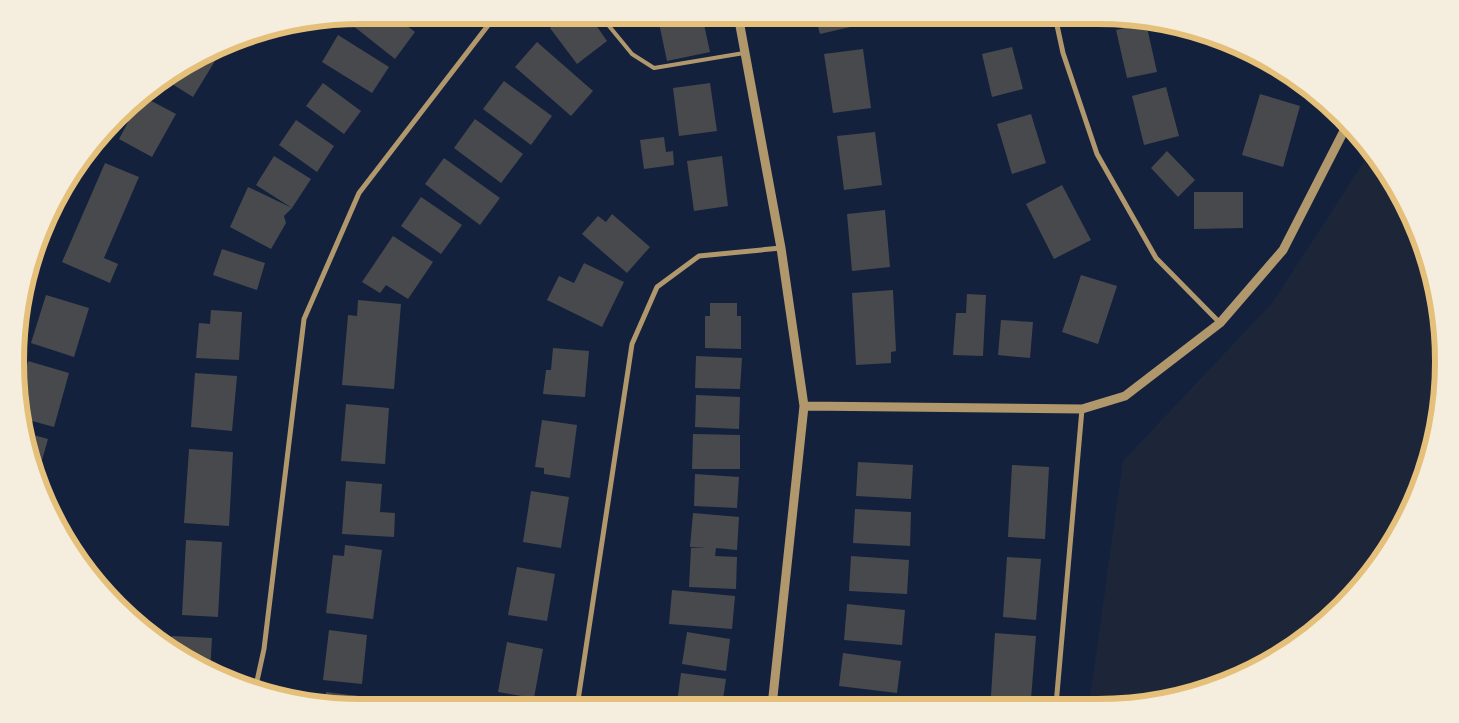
<svg xmlns="http://www.w3.org/2000/svg" width="1459" height="723" viewBox="0 0 1459 723" font-family="Rubik,sans-serif">
<style>
.green{fill:#1d2539}
.building{fill:#48494c}
.lines{fill:none;stroke-linecap:round;stroke-linejoin:round}
.service{stroke:#b1986c;stroke-width:4}
.minor{stroke:#b1986c;stroke-width:5}
.tertiary{stroke:#b1986c;stroke-width:9}
.rim{fill:none;stroke:#e5c07b;stroke-width:6}
</style>
<rect width="100%" height="100%" fill="#14213d"/>
<path class="green" d="M 1371,151 L 1397,188 L 1426,250 L 1441,316 L 1443,384 L 1432,451 L 1408,514 L 1358,590 L 1290,649 L 1209,690 L 1142,705 L 1089,705 L 1123,461 L 1273,302 Z"/>
<path class="building" d="M 362,15 L 393,15 L 415,32 L 395,59 L 347,21 L 350,17 Z
M 414,15 L 430,15 L 424,23 Z
M 567,15 L 589,15 L 607,41 L 577,64 L 550,28 Z
M 612,15 L 633,15 L 617,24 Z
M 652,15 L 702,15 L 710,52 L 667,61 L 659,23 L 654,25 Z
M 815,15 L 857,15 L 859,25 L 820,34 Z
M 972,16 L 992,16 L 992,17 L 973,20 Z
M 1146,23 L 1157,72 L 1127,78 L 1116,30 Z
M 338,35 L 389,67 L 372,93 L 322,62 Z
M 537,42 L 593,91 L 571,116 L 515,67 Z
M 1012,47 L 1023,89 L 992,97 L 982,54 Z
M 863,49 L 871,108 L 833,113 L 824,54 Z
M 213,53 L 218,56 L 193,97 L 164,79 Z
M 504,81 L 552,116 L 531,145 L 483,109 Z
M 323,83 L 361,111 L 344,134 L 306,106 Z
M 710,83 L 717,131 L 679,136 L 673,88 Z
M 1166,87 L 1179,136 L 1144,145 L 1132,96 Z
M 1260,94 L 1300,106 L 1283,167 L 1242,155 Z
M 142,96 L 176,114 L 152,157 L 119,139 Z
M 1031,114 L 1046,163 L 1012,174 L 997,124 Z
M 475,119 L 523,154 L 501,183 L 454,148 Z
M 296,120 L 334,146 L 317,172 L 279,145 Z
M 875,132 L 882,185 L 844,190 L 837,136 Z
M 664,137 L 666,152 L 673,151 L 674,165 L 644,169 L 640,140 Z
M 1167,151 L 1195,180 L 1178,197 L 1151,168 Z
M 274,156 L 311,179 L 292,208 L 284,216 L 286,223 L 271,249 L 230,227 L 248,187 L 292,208 L 256,185 Z
M 722,156 L 728,206 L 694,211 L 687,161 Z
M 444,158 L 500,198 L 480,225 L 425,184 Z
M 105,163 L 139,177 L 104,258 L 118,264 L 110,283 L 62,262 Z
M 1062,185 L 1091,240 L 1054,259 L 1026,204 Z
M 1194,192 L 1243,192 L 1243,228 L 1194,229 Z
M 421,197 L 462,225 L 441,254 L 401,226 Z
M 885,210 L 890,267 L 852,271 L 847,214 Z
M 612,214 L 650,247 L 627,273 L 582,234 L 598,216 L 606,222 Z
M 393,236 L 433,262 L 408,299 L 386,285 L 380,293 L 362,282 Z
M 222,249 L 265,263 L 257,290 L 213,275 Z
M 584,263 L 624,282 L 602,327 L 547,300 L 559,276 L 574,283 Z
M 1081,275 L 1117,286 L 1098,344 L 1062,332 Z
M 893,290 L 896,351 L 891,352 L 891,363 L 856,365 L 852,293 Z
M 967,294 L 986,295 L 983,356 L 953,355 L 956,313 L 966,313 Z
M 46,295 L 89,308 L 74,357 L 31,343 Z
M 358,300 L 401,304 L 394,389 L 342,385 L 348,315 L 357,316 Z
M 710,303 L 737,303 L 737,316 L 741,316 L 741,349 L 705,348 L 705,316 L 710,316 Z
M 211,310 L 242,312 L 239,360 L 196,358 L 199,323 L 210,324 Z
M 1001,320 L 1033,322 L 1030,358 L 998,355 Z
M 553,348 L 589,351 L 585,397 L 543,394 L 546,370 L 551,370 Z
M 696,356 L 742,358 L 740,389 L 695,388 Z
M 28,361 L 69,373 L 54,427 L 21,418 L 18,406 L 18,397 Z
M 195,373 L 237,376 L 232,431 L 191,427 Z
M 696,395 L 740,397 L 739,429 L 695,427 Z
M 346,404 L 389,408 L 385,464 L 341,461 Z
M 542,420 L 577,425 L 570,478 L 544,474 L 544,468 L 535,467 Z
M 26,433 L 48,439 L 38,474 L 30,448 Z
M 693,434 L 740,435 L 740,469 L 692,469 Z
M 189,449 L 233,452 L 229,526 L 184,523 Z
M 858,462 L 913,465 L 911,499 L 856,496 Z
M 1012,465 L 1049,467 L 1045,539 L 1008,537 Z
M 695,474 L 739,477 L 737,508 L 694,506 Z
M 346,481 L 382,484 L 380,512 L 395,513 L 394,537 L 342,534 Z
M 531,491 L 569,497 L 561,548 L 523,542 Z
M 855,509 L 911,512 L 910,546 L 853,543 Z
M 693,513 L 739,517 L 737,550 L 716,548 L 715,556 L 737,557 L 736,589 L 689,587 L 691,548 L 707,548 L 690,547 Z
M 186,540 L 222,542 L 218,617 L 182,615 Z
M 345,545 L 382,550 L 373,619 L 326,613 L 333,555 L 344,556 Z
M 851,556 L 909,560 L 907,594 L 849,591 Z
M 1007,557 L 1041,559 L 1036,620 L 1003,617 Z
M 517,567 L 555,574 L 547,621 L 508,615 Z
M 672,590 L 735,596 L 732,629 L 669,624 Z
M 847,604 L 905,610 L 902,645 L 844,640 Z
M 329,630 L 367,635 L 362,684 L 323,680 Z
M 687,632 L 730,639 L 726,671 L 682,664 Z
M 995,633 L 1036,636 L 1031,699 L 991,696 Z
M 172,636 L 212,638 L 210,673 L 172,646 Z
M 507,642 L 543,649 L 534,698 L 498,692 Z
M 843,653 L 901,661 L 897,693 L 839,686 Z
M 681,673 L 726,679 L 722,706 L 677,703 Z
M 326,692 L 357,696 L 356,707 L 325,705 Z
M 836,699 L 875,705 L 875,706 L 835,706 Z
M 660,701 L 684,705 L 684,706 L 659,706 Z"/>
<g class="lines">
<path class="service" d="M 600,15 L 632,54 L 654,68 L 744,53"/>
<path class="minor" d="M 1055,16 L 1063,53 L 1097,154 L 1156,258 L 1220,323
M 255,690 L 264,649 L 304,319 L 359,193 L 496,15
M 1056,705 L 1082,409
M 577,707 L 632,344 L 657,287 L 699,256 L 781,248"/>
<path class="tertiary" d="M 738,15 L 781,248 L 804,406 L 772,706
M 804,406 L 1082,409 L 1125,396 L 1220,323 L 1283,250 L 1348,123"/>
</g>
<path d="M0 0H1459V723H0ZM361 24H1098A337 337 0 0 1 1435 361V362A337 337 0 0 1 1098 699H361A337 337 0 0 1 24 362V361A337 337 0 0 1 361 24Z" fill="#f5edde" fill-rule="evenodd"/>
<path class="rim" d="M361 24H1098A337 337 0 0 1 1435 361V362A337 337 0 0 1 1098 699H361A337 337 0 0 1 24 362V361A337 337 0 0 1 361 24Z"/>
</svg>
